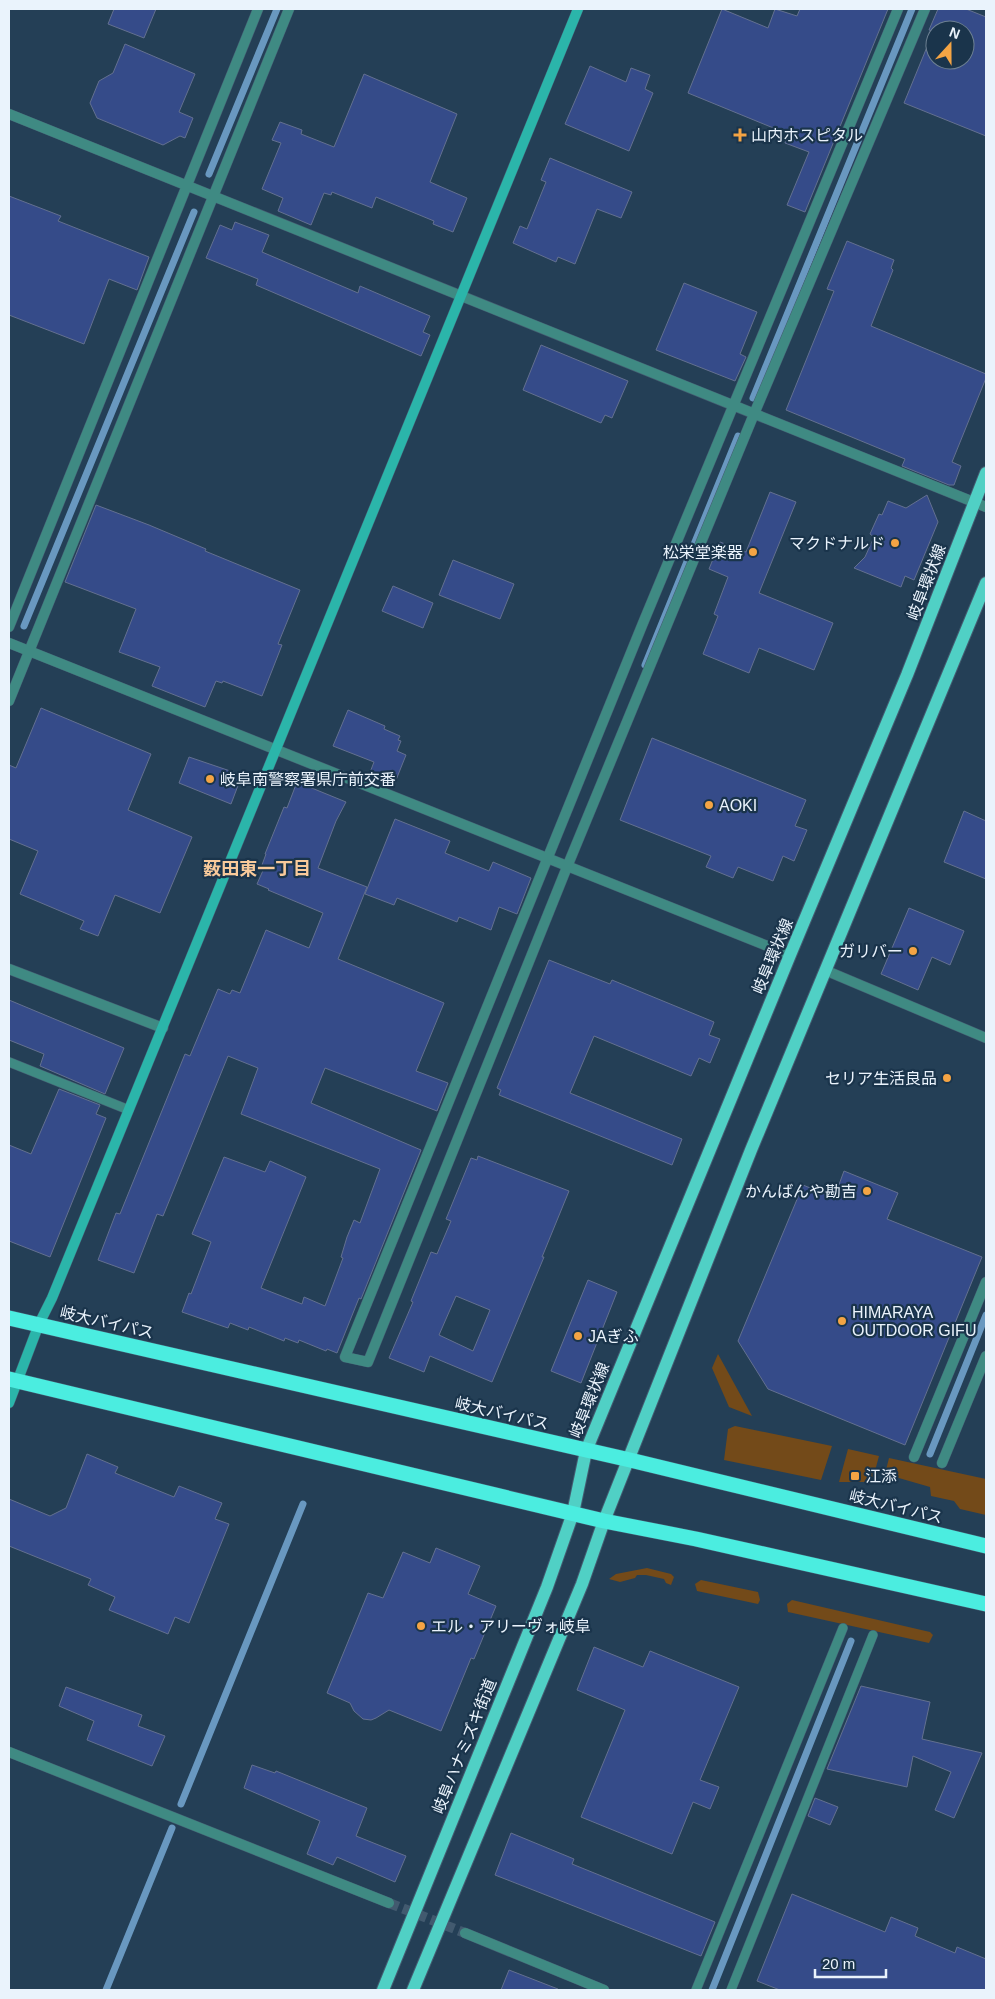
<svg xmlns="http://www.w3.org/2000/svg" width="995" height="1999" viewBox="0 0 995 1999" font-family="Arial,'Noto Sans JP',sans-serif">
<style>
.green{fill:#734a19}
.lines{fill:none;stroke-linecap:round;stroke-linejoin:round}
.stream{stroke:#6998c0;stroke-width:7}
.building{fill:#354b89;stroke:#637090;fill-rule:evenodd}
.street-tunnel{stroke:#425a6f;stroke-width:10;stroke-dasharray:10 5;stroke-linecap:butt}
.lane-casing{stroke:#445c71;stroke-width:10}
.street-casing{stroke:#445c71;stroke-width:11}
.secondary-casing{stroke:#445c71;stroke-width:11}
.primary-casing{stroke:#445c71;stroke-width:14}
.highway-casing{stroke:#445c71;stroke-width:16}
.lane{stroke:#3f8a83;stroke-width:9}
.street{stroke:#3f8a83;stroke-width:10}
.secondary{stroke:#2bb5aa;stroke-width:10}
.primary{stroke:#50d0c5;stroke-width:12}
.highway{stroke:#4bede0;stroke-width:15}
.poi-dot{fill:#f4a444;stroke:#1a344b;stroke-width:2}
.labels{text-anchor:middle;stroke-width:4.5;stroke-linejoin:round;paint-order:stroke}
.poi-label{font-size:16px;fill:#eaf3fc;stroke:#1a344b;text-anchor:start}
.street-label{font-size:16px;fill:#eaf3fc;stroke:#1a344b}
.neighbourhood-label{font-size:18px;font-weight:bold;fill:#f8ca9b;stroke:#1a344b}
</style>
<rect width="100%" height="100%" fill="#243f56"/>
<path class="green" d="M 718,1354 L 752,1416 L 729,1407 L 712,1368 Z
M 735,1426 L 832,1446 L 821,1480 L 724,1460 L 728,1429 Z
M 848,1449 L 879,1456 L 872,1482 L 839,1482 Z
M 889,1458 L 986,1479 L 986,1515 L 960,1509 L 954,1501 L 931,1496 L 930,1487 L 885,1474 Z
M 647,1568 L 671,1574 L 674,1577 L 671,1585 L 666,1583 L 664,1579 L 646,1575 L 637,1575 L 635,1578 L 620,1582 L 609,1579 L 616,1574 Z
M 701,1580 L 758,1592 L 760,1600 L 758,1604 L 697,1591 L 695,1584 Z
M 792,1600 L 930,1632 L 933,1635 L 929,1643 L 788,1612 L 787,1604 Z"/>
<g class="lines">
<path class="stream" d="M 209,174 L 277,9
M 753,398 L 912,9
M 24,626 L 194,212
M 645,665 L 738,436
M 930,1454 L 986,1315
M 181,1804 L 303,1504
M 106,1990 L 172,1828
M 712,1990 L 851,1641"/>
</g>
<path class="building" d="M 114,9 L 156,9 L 144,38 L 108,24 Z
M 722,9 L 768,28 L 775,9 L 797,16 L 800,9 L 888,9 L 805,212 L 787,205 L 809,152 L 785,143 L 788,134 L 688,93 Z
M 938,9 L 966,9 L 986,17 L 986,136 L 904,103 L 927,47 L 932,31 L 929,30 ZM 935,30 L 965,30 L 965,60 L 935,60 Z
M 125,44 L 195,74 L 179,112 L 193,118 L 185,138 L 180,136 L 163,145 L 97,118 L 90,103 L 99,81 L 113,73 Z
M 590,66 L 626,82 L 631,68 L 650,75 L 645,89 L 653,93 L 629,151 L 565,124 Z
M 364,74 L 457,114 L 430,182 L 467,198 L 453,232 L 433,224 L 434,221 L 376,197 L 372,208 L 332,192 L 331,195 L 324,193 L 311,225 L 278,211 L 283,198 L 262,189 L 281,143 L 272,140 L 280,122 L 302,130 L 301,134 L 334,147 Z
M 550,158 L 632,192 L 621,218 L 597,209 L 575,264 L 558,257 L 556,262 L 513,243 L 520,226 L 527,229 L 546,182 L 541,180 Z
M 9,196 L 61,216 L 58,221 L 149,257 L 137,290 L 109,279 L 84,344 L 9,315 Z
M 235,222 L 269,235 L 262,252 L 358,293 L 360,286 L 430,316 L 423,332 L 430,335 L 421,356 L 256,285 L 258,279 L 206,258 L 220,225 L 232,230 Z
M 847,241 L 894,260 L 891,268 L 893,270 L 871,326 L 986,374 L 986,378 L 952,462 L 961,466 L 954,485 L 949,485 L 902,466 L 905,459 L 786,410 L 834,291 L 827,289 Z
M 684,283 L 757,312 L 740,354 L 746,357 L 735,381 L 656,350 Z
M 541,345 L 628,381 L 612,418 L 605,415 L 601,423 L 523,390 Z
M 770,492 L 796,502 L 759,593 L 833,623 L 814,670 L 759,648 L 749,673 L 703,654 L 718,616 L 714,614 L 728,577 L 709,569 L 720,542 L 746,552 Z
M 927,495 L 938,522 L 914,580 L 905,576 L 901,587 L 854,568 L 865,557 L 874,537 L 870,534 L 879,514 L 882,515 L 888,501 L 906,508 Z
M 96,505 L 149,525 L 206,549 L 205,551 L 300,590 L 278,644 L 282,645 L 262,696 L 223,681 L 222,683 L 216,681 L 205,707 L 152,686 L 160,667 L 119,652 L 136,609 L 65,582 Z
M 453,560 L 514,584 L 500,619 L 439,595 Z
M 393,586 L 433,603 L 423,628 L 382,611 Z
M 41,708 L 151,754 L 128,810 L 192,837 L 160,913 L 115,895 L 98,936 L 80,929 L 84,921 L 20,894 L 38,851 L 9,839 L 9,765 L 16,768 Z
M 348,710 L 385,726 L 384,729 L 400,736 L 398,740 L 401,741 L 397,751 L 406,755 L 394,785 L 369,775 L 374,762 L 333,746 Z
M 652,738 L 806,800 L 795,826 L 807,830 L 794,861 L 783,856 L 773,881 L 738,867 L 733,878 L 706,867 L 711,856 L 620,820 Z
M 189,757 L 242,775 L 231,804 L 179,783 Z
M 297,782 L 346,802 L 336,821 L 318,868 L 367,887 L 338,959 L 444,1003 L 416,1071 L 448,1083 L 437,1111 L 325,1068 L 311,1103 L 421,1150 L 361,1299 L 359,1298 L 337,1353 L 327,1349 L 326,1351 L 299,1340 L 298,1343 L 285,1338 L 284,1341 L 249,1327 L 248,1330 L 230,1323 L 228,1328 L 182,1312 L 189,1293 L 191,1294 L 211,1242 L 192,1234 L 224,1157 L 265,1172 L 270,1161 L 306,1177 L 261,1288 L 302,1304 L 304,1297 L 325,1306 L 343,1258 L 341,1257 L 347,1237 L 354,1220 L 360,1223 L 380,1169 L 241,1114 L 258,1068 L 228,1056 L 163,1216 L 157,1214 L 134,1273 L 98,1260 L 116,1213 L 120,1214 L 185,1054 L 190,1056 L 218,989 L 230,994 L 232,990 L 240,993 L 266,930 L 309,948 L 323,913 L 268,890 L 269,889 L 257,884 L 265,866 L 262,865 L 266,854 L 265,854 L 284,807 L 287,808 Z
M 964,811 L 986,821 L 986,879 L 944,862 Z
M 395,819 L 450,841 L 445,853 L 489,871 L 493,862 L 531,878 L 517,914 L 499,907 L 491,930 L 459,917 L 457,922 L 397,898 L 394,905 L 365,894 Z
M 909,908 L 964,931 L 950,965 L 932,957 L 918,990 L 881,974 Z
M 549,960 L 610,984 L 612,980 L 714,1022 L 709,1035 L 720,1039 L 710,1063 L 699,1058 L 691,1076 L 594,1036 L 570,1093 L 682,1139 L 672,1165 L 499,1095 L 501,1090 L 497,1088 Z
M 9,1000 L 124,1048 L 105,1094 L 40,1066 L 44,1054 L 9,1040 Z
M 59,1089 L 100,1105 L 96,1114 L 106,1118 L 50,1257 L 9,1241 L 9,1145 L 31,1154 Z
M 478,1156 L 569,1191 L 542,1257 L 544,1257 L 492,1382 L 430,1356 L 424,1372 L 389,1358 L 413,1302 L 411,1301 L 431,1252 L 437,1254 L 451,1221 L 446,1219 L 471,1158 L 477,1160 ZM 456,1296 L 490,1310 L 473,1351 L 439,1335 Z
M 844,1171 L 898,1193 L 887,1219 L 982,1257 L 905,1445 L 768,1389 L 738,1341 L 803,1185 L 834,1198 Z
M 588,1280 L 617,1292 L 581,1383 L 551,1371 Z
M 87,1454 L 118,1467 L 115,1473 L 174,1497 L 179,1486 L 222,1503 L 215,1519 L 229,1524 L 189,1623 L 175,1617 L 168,1634 L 109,1610 L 115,1597 L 88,1585 L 91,1579 L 9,1546 L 9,1499 L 50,1516 L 66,1508 Z
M 436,1548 L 480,1566 L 468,1594 L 496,1606 L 474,1659 L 471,1658 L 441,1731 L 389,1710 L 376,1718 L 371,1720 L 363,1719 L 354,1711 L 350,1703 L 327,1693 L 368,1593 L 383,1598 L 403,1552 L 430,1563 Z
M 594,1647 L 643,1667 L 650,1651 L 739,1687 L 700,1780 L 719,1787 L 710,1809 L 693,1802 L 672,1854 L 581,1817 L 625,1710 L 577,1690 Z
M 861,1686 L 930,1702 L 922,1739 L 982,1753 L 954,1818 L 935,1810 L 951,1772 L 913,1756 L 907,1787 L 827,1769 Z
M 66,1687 L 142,1715 L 138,1726 L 165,1736 L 152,1766 L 87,1740 L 94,1721 L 59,1706 Z
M 252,1765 L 275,1773 L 276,1771 L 367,1808 L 356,1836 L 406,1856 L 395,1882 L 337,1857 L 333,1865 L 307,1854 L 320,1821 L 244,1788 Z
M 815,1798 L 838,1807 L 830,1825 L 808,1816 Z
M 511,1833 L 574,1859 L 572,1864 L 715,1922 L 701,1956 L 495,1875 Z
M 792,1894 L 885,1932 L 891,1917 L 918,1928 L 915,1936 L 955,1953 L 957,1947 L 986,1959 L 986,1990 L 780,1990 L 757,1981 Z
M 509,1970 L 558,1989 L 558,1990 L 501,1990 Z"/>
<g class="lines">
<path class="street-tunnel" d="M 389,1903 L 465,1933"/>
<g class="lane-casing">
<path id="lane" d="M 9,1062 L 129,1110
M 696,1990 L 843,1628
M 731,1990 L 873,1635"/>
</g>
<g class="street-casing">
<path id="street" d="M 898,9 C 710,457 526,906 345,1357 L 368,1362 L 567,867 L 754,414 L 925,9
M 9,114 L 986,507
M 9,627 L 258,9
M 9,643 L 790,955
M 9,701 L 289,9
M 9,969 L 163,1028
M 827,971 L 986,1038
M 914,1457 L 986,1282
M 942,1463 L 986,1356
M 9,1752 L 389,1903
M 465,1933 L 604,1990"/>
</g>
<g class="secondary-casing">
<path id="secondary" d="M 9,1403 L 39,1324 L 52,1298 L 578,9"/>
</g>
<g class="primary-casing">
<path id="primary" d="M 383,1990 L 547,1587 L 573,1513 L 586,1451 L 790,955 L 907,675 L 986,473
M 413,1990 L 582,1584 L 604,1521 L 751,1150 L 986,583"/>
</g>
<g class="highway-casing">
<path id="highway" d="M 9,1318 L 630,1460 L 986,1546
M 9,1379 L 604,1521 L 696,1539 L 986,1604"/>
</g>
<use href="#lane" class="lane"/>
<use href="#street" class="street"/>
<use href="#secondary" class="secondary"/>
<use href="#primary" class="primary"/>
<use href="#highway" class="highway"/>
</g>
<g class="poi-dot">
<path d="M737.5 127.5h5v5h5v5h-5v5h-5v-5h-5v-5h5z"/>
<circle cx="895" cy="543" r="5"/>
<circle cx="753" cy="552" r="5"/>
<circle cx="210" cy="779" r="5"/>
<circle cx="709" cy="805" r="5"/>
<circle cx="913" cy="951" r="5"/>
<circle cx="947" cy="1078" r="5"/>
<circle cx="867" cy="1191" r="5"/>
<circle cx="842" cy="1321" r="5"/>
<circle cx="578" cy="1336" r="5"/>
<rect x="850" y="1471" width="10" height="10" rx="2.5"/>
<circle cx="421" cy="1626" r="5"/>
</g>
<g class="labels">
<g class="poi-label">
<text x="751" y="141">山内ホスピタル</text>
<text x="885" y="549" text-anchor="end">マクドナルド</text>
<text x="743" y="558" text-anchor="end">松栄堂楽器</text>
<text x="220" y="785">岐阜南警察署県庁前交番</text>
<text x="719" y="811">AOKI</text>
<text x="903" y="957" text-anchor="end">ガリバー</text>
<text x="937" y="1084" text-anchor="end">セリア生活良品</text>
<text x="857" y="1197" text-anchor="end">かんばんや勘吉</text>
<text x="852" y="1318">HIMARAYA<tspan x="852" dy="18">OUTDOOR GIFU</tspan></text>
<text x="588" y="1342">JAぎふ</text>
<text x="865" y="1482">江添</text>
<text x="431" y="1632">エル・アリーヴォ岐阜</text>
</g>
<g class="street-label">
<text transform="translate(926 582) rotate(-69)" y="6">岐阜環状線</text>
<text transform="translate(772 956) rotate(-67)" y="6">岐阜環状線</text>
<text transform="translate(107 1322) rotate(13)" y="6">岐大バイパス</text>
<text transform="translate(589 1400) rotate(-68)" y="6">岐阜環状線</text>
<text transform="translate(502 1413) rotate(13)" y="6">岐大バイパス</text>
<text transform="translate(896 1506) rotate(14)" y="6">岐大バイパス</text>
<text transform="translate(464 1746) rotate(-68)" y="6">岐阜ハナミズキ街道</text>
</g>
<g class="neighbourhood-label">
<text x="257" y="875">薮田東一丁目</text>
</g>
</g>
<rect width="995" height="1999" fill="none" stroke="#eaf3fc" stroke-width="20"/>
<g transform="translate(950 45) rotate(21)"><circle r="24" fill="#1a344b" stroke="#6d8092"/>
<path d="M0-4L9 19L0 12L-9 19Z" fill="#f4a444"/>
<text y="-8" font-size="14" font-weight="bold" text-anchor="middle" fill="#eaf3fc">N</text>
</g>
<path d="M815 1969v8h71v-8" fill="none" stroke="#eaf3fc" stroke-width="2.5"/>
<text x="822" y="1969" font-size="15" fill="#eaf3fc" stroke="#1a344b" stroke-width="4" paint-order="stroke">20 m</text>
</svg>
